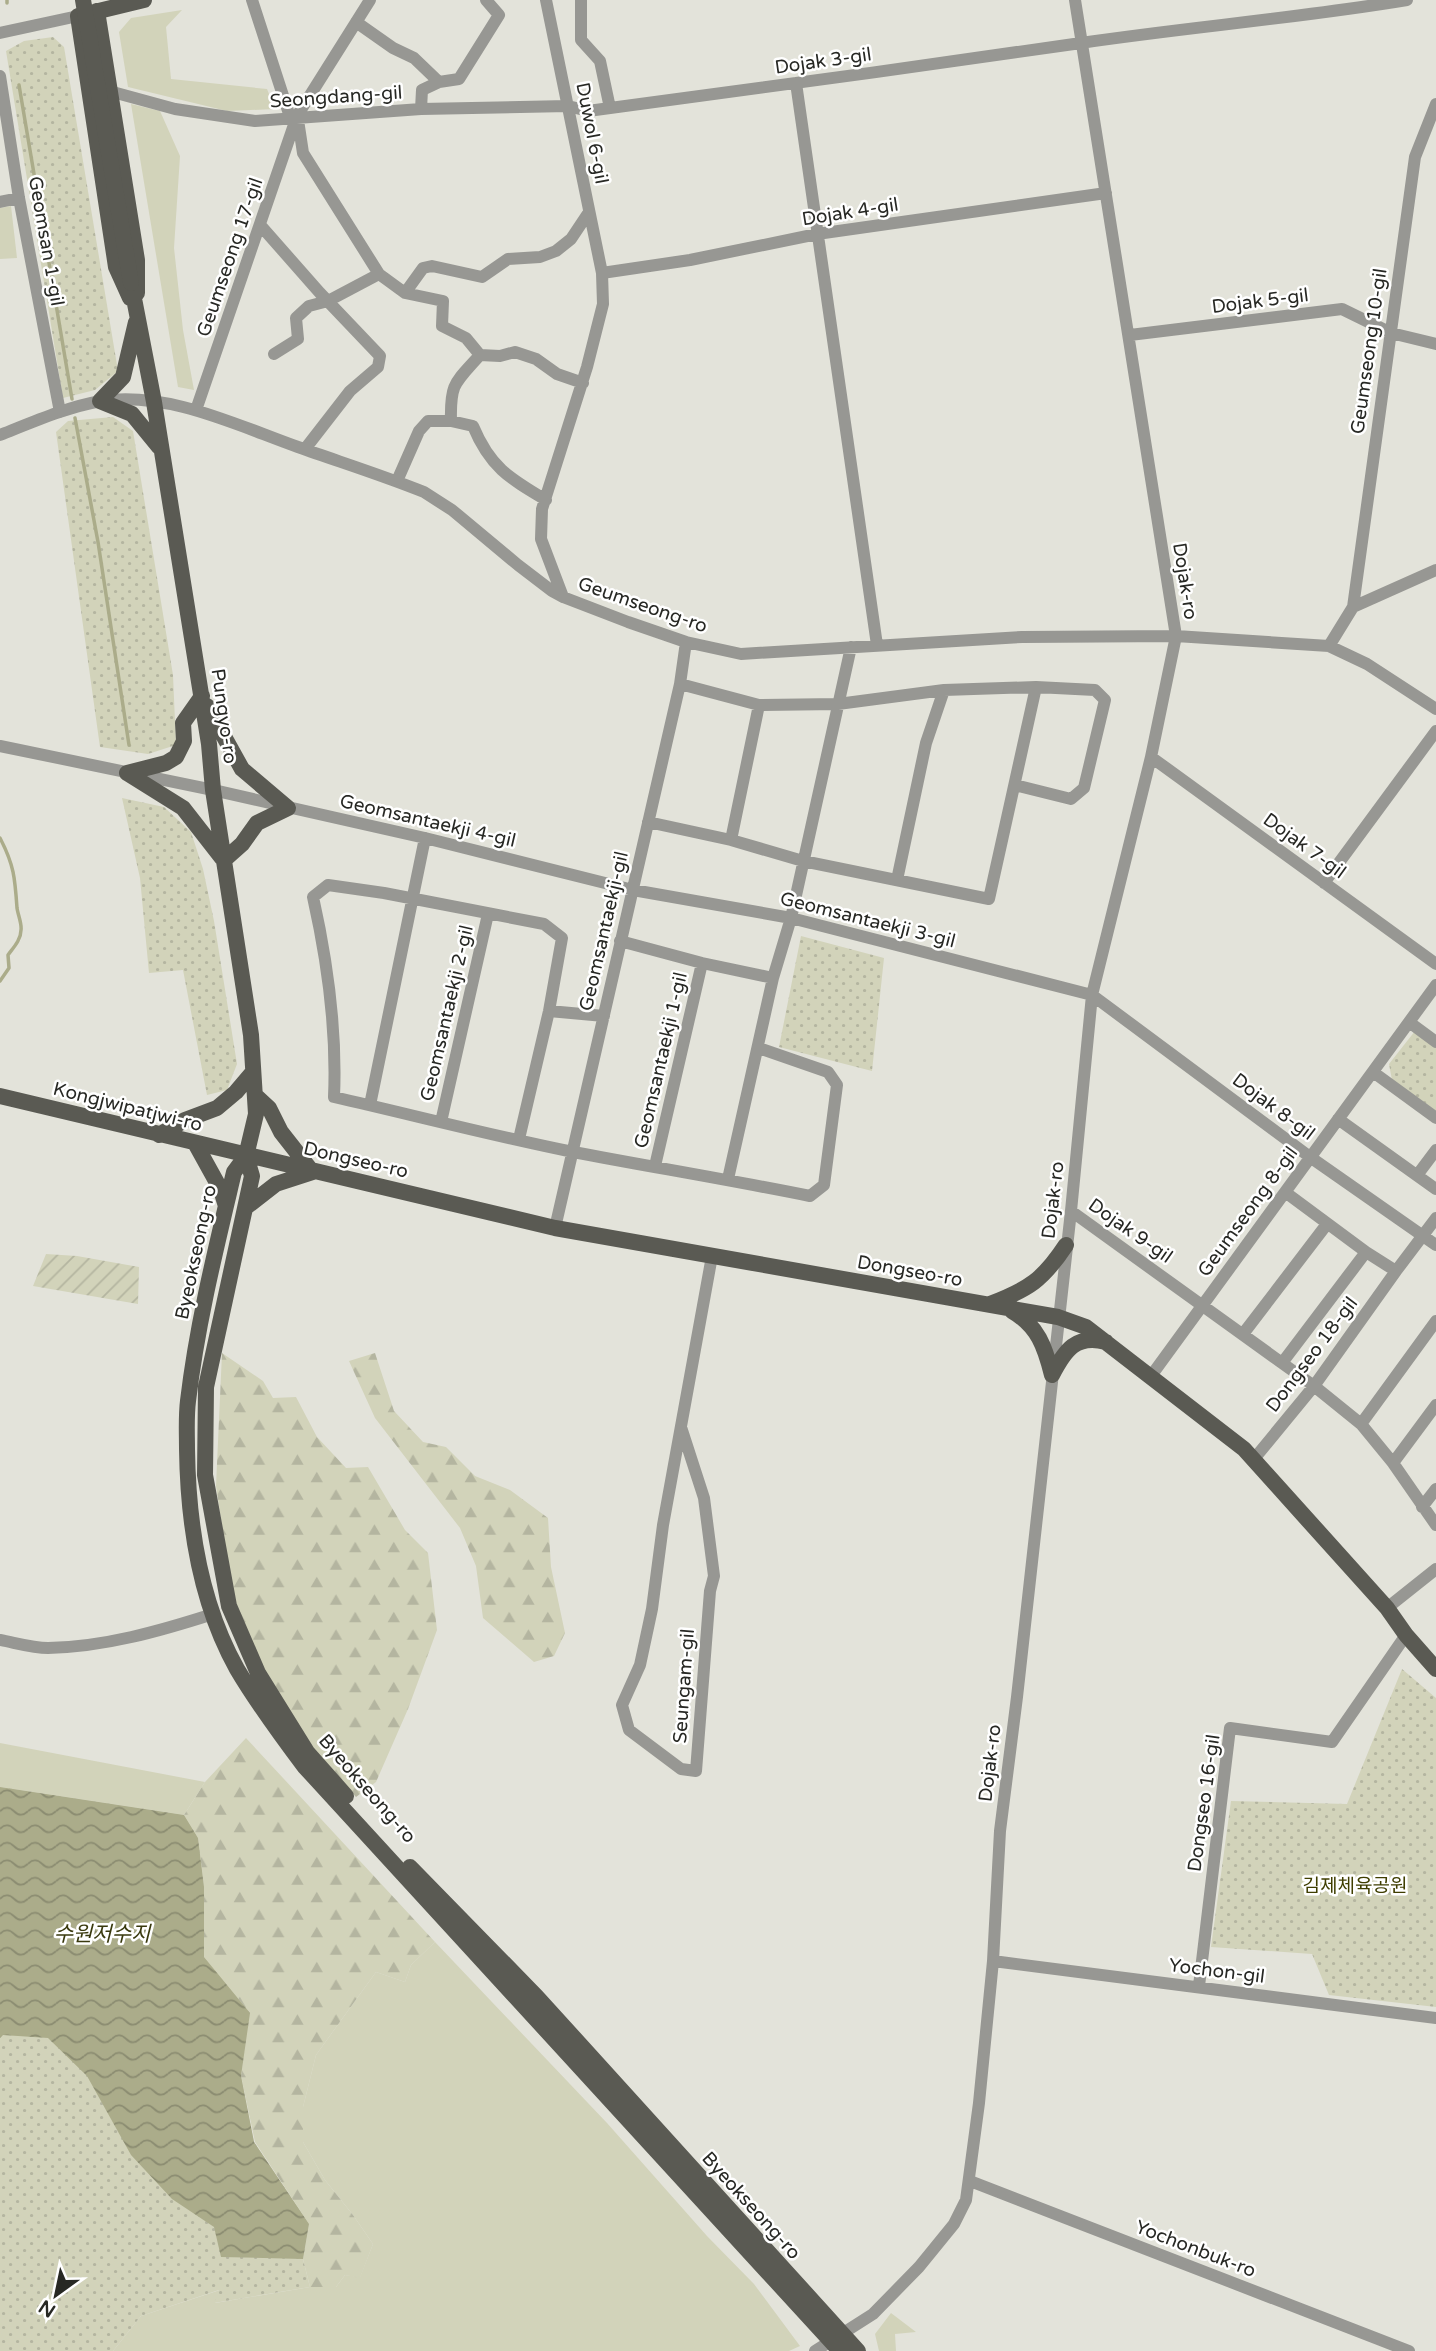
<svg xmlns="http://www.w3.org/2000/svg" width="1436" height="2351" viewBox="0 0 1436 2351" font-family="'Varela Round','Noto Sans KR',sans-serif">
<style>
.grass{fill:#d2d3ba}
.forest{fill:url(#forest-firs)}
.park{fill:url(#park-dots)}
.garden{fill:url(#garden-furrows)}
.water{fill:url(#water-waves)}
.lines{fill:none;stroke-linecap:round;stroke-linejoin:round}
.stream{stroke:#abac8a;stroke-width:3.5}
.minor{stroke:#979793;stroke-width:12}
.major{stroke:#5a5a53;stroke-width:16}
.major-bridge{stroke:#5a5a53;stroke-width:16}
.labels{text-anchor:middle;stroke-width:5;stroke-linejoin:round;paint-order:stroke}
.street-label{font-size:19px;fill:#272824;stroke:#fff}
.park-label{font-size:19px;fill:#3f3e00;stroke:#fff}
.water-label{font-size:21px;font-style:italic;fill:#39390e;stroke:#fff}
</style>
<defs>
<pattern id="forest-firs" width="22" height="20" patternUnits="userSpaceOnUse" patternTransform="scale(1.75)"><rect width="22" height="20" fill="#d2d3ba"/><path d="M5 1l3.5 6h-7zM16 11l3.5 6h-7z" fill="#b4b5a0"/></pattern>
<pattern id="park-dots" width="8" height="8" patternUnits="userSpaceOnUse" patternTransform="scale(1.75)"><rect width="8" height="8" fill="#d2d3ba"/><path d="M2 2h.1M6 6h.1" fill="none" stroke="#b4b5a0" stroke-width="1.8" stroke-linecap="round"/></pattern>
<pattern id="garden-furrows" width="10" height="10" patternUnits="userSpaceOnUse" patternTransform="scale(1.75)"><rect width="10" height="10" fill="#d2d3ba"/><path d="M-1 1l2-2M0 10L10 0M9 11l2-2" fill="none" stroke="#b4b5a0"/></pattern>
<pattern id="water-waves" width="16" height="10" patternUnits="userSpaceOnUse" patternTransform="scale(1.75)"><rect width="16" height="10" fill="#abac8a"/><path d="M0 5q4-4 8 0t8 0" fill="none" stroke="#8b8c71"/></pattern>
</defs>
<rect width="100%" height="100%" fill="#e3e3da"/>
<path class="grass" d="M 182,10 L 166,27 L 171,79 L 267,89 L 275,109 L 227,111 L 128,87 L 119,32 L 131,18 Z
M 131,104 L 160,111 L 180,156 L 174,248 L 183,330 L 194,390 L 178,387 Z
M 11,206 L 17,258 L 0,259 L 0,208 Z
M 0,1743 L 205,1782 L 184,1815 L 0,1787 Z
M 435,1942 L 607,2123 L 707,2236 L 754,2284 L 800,2346 L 789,2351 L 113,2351 L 141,2316 L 220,2290 L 215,2303 L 310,2287 L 336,2287 L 345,2275 L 360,2277 L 373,2244 L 353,2215 L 325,2180 L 303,2142 L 303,2107 L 316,2055 L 376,1972 L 405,1982 L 411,1965 Z
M 891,2313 L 916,2332 L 895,2334 L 896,2351 L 879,2351 L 875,2334 Z"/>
<path class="forest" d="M 222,1353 L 263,1381 L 273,1398 L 296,1397 L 317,1437 L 346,1468 L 368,1467 L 405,1530 L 428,1553 L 437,1630 L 408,1709 L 376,1782 L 356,1797 L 313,1749 L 261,1665 L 232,1593 L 216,1486 Z
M 375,1353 L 394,1411 L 423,1442 L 446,1447 L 475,1476 L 510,1490 L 548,1518 L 551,1567 L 565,1633 L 554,1656 L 534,1662 L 483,1618 L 476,1566 L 460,1528 L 375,1418 L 349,1361 Z
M 246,1738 L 435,1942 L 411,1965 L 405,1982 L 376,1972 L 316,2055 L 303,2107 L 303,2142 L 325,2180 L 353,2215 L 373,2244 L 360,2278 L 345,2275 L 336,2287 L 310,2287 L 303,2259 L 309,2224 L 255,2142 L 241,2076 L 249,2014 L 204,1957 L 204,1887 L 198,1838 L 184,1815 L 205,1782 Z"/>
<path class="park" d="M 53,37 L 64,47 L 118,371 L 95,390 L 63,398 L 6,51 L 24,41 Z
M 113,417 L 133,431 L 173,675 L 176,745 L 148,754 L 100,747 L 56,432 L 68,421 Z
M 122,798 L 164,807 L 191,832 L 203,869 L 214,921 L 237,1064 L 227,1090 L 207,1095 L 183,970 L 149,973 L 140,878 Z
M 801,936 L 884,958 L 872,1071 L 779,1047 Z
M 1415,1031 L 1436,1048 L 1436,1111 L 1392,1080 L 1389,1064 Z
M 1402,1669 L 1436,1698 L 1436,2007 L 1329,1995 L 1312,1954 L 1211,1947 L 1231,1801 L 1347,1804 Z
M 0,1787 L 184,1815 L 198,1838 L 204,1887 L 204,1957 L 250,2013 L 241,2076 L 254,2142 L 309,2224 L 303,2259 L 310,2287 L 214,2303 L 219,2290 L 141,2316 L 113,2351 L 0,2351 Z"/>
<path class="garden" d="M 46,1254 L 77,1256 L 139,1267 L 138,1304 L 33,1286 Z"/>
<path class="water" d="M 0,1787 L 184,1815 L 198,1838 L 204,1887 L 204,1957 L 250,2013 L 241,2076 L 254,2142 L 309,2224 L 303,2259 L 221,2257 L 214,2227 L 172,2199 L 131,2155 L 87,2076 L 48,2038 L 3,2035 L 0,2038 Z"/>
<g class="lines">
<path class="stream" d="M 7,0 L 7,3
M 19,85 L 72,399
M 75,418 L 98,542 L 129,745
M 0,838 C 14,865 15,878 17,908 C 18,915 22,924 21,930 C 21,940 13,948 8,955 L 9,968 L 0,981"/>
<path class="minor" d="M 252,0 L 290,117
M 546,0 L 602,273 L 603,304 L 587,367 L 542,509 L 541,539 L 563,597
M 581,0 L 581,40 L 600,61 L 610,108
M 356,22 L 393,48 L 414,58 L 439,82 L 459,79 L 499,15 L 486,0
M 0,33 L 78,16
M 0,76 L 19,198 L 60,412
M 796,83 L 877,645
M 109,91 L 175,109 L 255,121 L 421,109 L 568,106 L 588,111 C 752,89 917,67 1081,43 C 1189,27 1299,18 1407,0
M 421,109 L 422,90 L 439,82
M 298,120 L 303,153 L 379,274 L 405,293 L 443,301 L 442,326 L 466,338 L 480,355 C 455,383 450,383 451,421
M 0,202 L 19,198
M 261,226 L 320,293 L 380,356 L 378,367 L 350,391 L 305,449
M 602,273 L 690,260 L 817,234 L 1106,193
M 405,293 L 423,268 L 432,266 L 482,277 L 508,259 L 540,257 L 556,251 L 571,239 L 589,212
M 1130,335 L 1342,309 L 1391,333 L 1436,344
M 274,354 L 298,339 L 296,318 L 309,306 L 328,301 L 379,274
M 480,355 L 500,356 L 515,352 L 536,359 L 557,374 L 583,383
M 196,410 L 297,116 L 370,0
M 0,435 C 33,422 67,407 101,401 C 168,391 236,425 298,447 C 340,462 382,475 424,492 L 452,510 L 518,565 L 552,591 L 563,597 L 628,622 L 686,642 L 741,654 L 1022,637 L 1176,636 L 1329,646 L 1367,664 L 1436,709
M 397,481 L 419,431 L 428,421 L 451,421 L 473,426 C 490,467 509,478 546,500
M 1353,607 L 1436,570
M 1329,646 L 1353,607 L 1415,157 L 1436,104
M 680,684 L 759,705 L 838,704 L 944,690 L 1036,687 L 1095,690 L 1105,700 L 1084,788 L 1071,799 L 1015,785
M 0,746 L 213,790 L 425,838 L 633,890 L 791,918 L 1092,995 L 1310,1157 L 1436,1245
M 1151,757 L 1436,964
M 648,822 L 731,840 L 803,861 L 989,899 L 1036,687
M 731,840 L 759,705
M 897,880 L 926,743 L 944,690
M 1324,883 L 1436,731
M 620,941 L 702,963 L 773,978
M 549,1011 L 604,1016
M 1409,1022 L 1436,1042
M 1373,1072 L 1436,1118
M 370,1105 L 425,838
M 1338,1119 L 1436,1189
M 441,1122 L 488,914
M 519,1139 L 549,1011 L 562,938 L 544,924 L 384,893 L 328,885 L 313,897 C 328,964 337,1029 334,1097 C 413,1115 493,1136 573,1152 C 652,1167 731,1180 810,1196 L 824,1185 L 837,1085 L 828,1072 L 759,1048
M 655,1166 L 702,963
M 1418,1174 L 1436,1150
M 728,1179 L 773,978 L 791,918 L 851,647
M 1285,1192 L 1366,1252 L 1396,1271
M 1071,1211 L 1314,1386 L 1361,1424 L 1393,1463 L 1436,1525
M 555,1228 L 680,684 L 686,642
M 1243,1334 L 1327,1224
M 1282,1363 L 1366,1252
M 1151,1376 L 1436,985
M 1361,1424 L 1436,1321
M 681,1427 L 704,1498 L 714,1576 L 710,1591 L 696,1771 L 681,1769 L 629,1730 L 622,1705 L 640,1665 L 652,1609 L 663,1525 L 712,1256
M 1254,1459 L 1314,1386 L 1396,1271 L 1436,1218
M 1393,1463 L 1436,1405
M 1422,1507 L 1436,1489
M 1387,1608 L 1436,1569
M 0,1640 C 16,1643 33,1648 48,1648 C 104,1647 160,1631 213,1614
M 993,1961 L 1436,2018
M 1199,1986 L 1230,1728 L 1332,1742 L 1406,1635
M 970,2181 L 1409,2351
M 815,2351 L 873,2314 L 919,2267 L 954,2224 L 966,2200 L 979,2103 L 993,1961 L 1000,1831 L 1017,1697 L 1071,1211 L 1092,995 L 1151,757 L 1176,636 L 1075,0"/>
<path class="major" d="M 97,11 L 137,260 L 137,293
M 131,283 L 154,402 L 209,744 L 213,790 L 251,1035 L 256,1114 L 246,1156 L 234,1172 C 216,1248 197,1324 188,1401 C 186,1417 187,1433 187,1449 C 188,1524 200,1603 237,1669 C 257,1703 280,1734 304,1766 L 840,2351
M 130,298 L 116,267 L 78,16 L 144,0
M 136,322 L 123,377 L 100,401 L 132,414 L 159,447
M 207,706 L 242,769 L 288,808 L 257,823 L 242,844 L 224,860
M 127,773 L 183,808 L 222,858
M 127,773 L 166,763 L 176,757 L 184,741 L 183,723 L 202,696
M 255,1095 L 269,1108 L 281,1132 L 310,1169
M 0,1096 L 555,1228 L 1058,1317 L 1086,1327 L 1244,1449 L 1387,1608 L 1406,1635 L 1436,1669
M 159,1135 L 185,1120 L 217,1108 L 236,1092 L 253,1072
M 195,1143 L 221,1190 L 226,1206
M 246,1156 L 252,1176 L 206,1387 L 205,1475 L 229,1606 L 258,1673 L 307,1752 L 346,1796
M 245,1208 L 276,1184 L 313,1172
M 990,1304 C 1029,1289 1043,1280 1066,1245
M 1012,1311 C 1038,1326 1045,1347 1052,1375
M 1052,1375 C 1065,1350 1076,1334 1106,1342
M 410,1867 L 537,1997 L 858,2351"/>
<path class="major-bridge" d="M 83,0 L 131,283"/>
</g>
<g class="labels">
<g class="street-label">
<text transform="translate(823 60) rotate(-8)" y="7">Dojak 3-gil</text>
<text transform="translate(336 96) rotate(-4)" y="7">Seongdang-gil</text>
<text transform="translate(593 133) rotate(79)" y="7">Duwol 6-gil</text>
<text transform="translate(850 211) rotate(-9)" y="7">Dojak 4-gil</text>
<text transform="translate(47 241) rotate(80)" y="7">Geomsan 1-gil</text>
<text transform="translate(229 257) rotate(-71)" y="7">Geumseong 17-gil</text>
<text transform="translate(1260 300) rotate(-7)" y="7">Dojak 5-gil</text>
<text transform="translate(1368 351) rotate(-82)" y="7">Geumseong 10-gil</text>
<text transform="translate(1186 581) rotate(81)" y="7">Dojak-ro</text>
<text transform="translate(643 604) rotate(19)" y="7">Geumseong-ro</text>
<text transform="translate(225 716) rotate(82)" y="7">Pungyo-ro</text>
<text transform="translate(428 820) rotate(13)" y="7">Geomsantaekji 4-gil</text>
<text transform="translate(1305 845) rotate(36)" y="7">Dojak 7-gil</text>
<text transform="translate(868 919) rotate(14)" y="7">Geomsantaekji 3-gil</text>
<text transform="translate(603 931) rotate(-77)" y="7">Geomsantaekji-gil</text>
<text transform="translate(446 1013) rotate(-77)" y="7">Geomsantaekji 2-gil</text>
<text transform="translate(660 1060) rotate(-77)" y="7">Geomsantaekji 1-gil</text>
<text transform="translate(128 1106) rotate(14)" y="7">Kongjwipatjwi-ro</text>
<text transform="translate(1274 1106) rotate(37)" y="7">Dojak 8-gil</text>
<text transform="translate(356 1159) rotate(13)" y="7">Dongseo-ro</text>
<text transform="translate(1052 1200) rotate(-83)" y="7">Dojak-ro</text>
<text transform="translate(1247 1211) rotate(-54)" y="7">Geumseong 8-gil</text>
<text transform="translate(1131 1230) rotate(35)" y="7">Dojak 9-gil</text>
<text transform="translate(195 1252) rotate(-78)" y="7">Byeokseong-ro</text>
<text transform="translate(910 1270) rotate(10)" y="7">Dongseo-ro</text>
<text transform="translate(1311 1354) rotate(-53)" y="7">Dongseo 18-gil</text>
<text transform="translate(683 1686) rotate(-86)" y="7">Seungam-gil</text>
<text transform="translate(989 1763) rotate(-83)" y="7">Dojak-ro</text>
<text transform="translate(368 1788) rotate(49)" y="7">Byeokseong-ro</text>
<text transform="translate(1203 1803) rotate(-82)" y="7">Dongseo 16-gil</text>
<text transform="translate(1217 1970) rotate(7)" y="7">Yochon-gil</text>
<text transform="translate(752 2205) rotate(48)" y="7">Byeokseong-ro</text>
<text transform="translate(1196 2248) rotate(21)" y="7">Yochonbuk-ro</text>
</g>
<g class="park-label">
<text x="1355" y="1892">김제체육공원</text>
</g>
<g class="water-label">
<text x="102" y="1941">수원저수지</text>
</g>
</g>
<g transform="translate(56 2295) rotate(213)" stroke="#ffffff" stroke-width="5" paint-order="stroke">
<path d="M0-5L12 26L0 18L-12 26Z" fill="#272824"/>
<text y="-10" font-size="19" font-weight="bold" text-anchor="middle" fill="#272824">N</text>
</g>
</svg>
